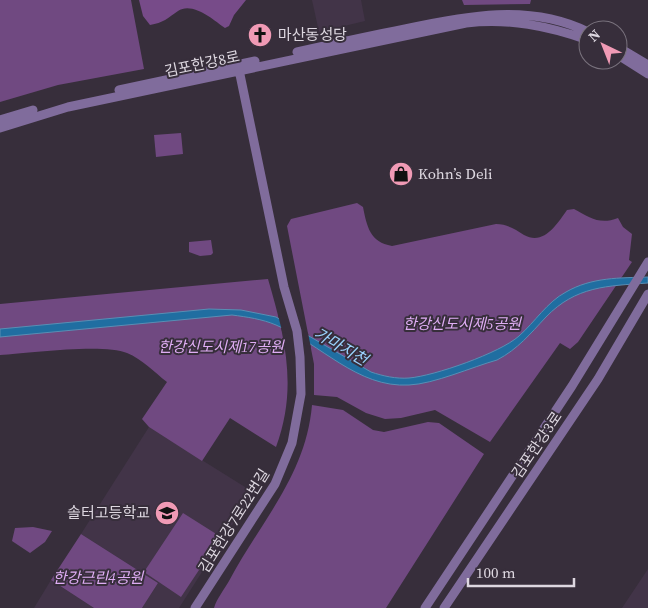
<svg xmlns="http://www.w3.org/2000/svg" width="648" height="608" viewBox="0 0 648 608" font-family="'Source Serif 4','Noto Sans KR',serif">
<style>
.built{fill:#423448}
.green{fill:#704981}
.forest{fill:#774b89}
.water{fill:#206ea1;stroke:#598eb4}
.pier{fill:#372e3b}
.lines{fill:none;stroke-linecap:round;stroke-linejoin:round}
.tertiary{stroke:#806c9c;stroke-width:9}
.labels{text-anchor:middle;stroke-width:4;stroke-linejoin:round;paint-order:stroke}
.poi-label{font-size:15px;fill:#ddd7e0;stroke:#372e3b;text-anchor:start}
.street-label{font-size:15px;fill:#ddd7e0;stroke:#372e3b}
.park-label{font-size:15px;font-style:italic;fill:#dfadf4;stroke:#372e3b}
.water-label{font-size:16px;font-style:italic;fill:#9ad2fd;stroke:#372e3b}
</style>
<rect width="100%" height="100%" fill="#372e3b"/>
<path class="built" d="M 312,0 L 361,0 L 365,21 L 319,32 Z
M 149,427 L 253,492 L 179,608 L 142,608 L 158,583 L 81,534 Z
M 648,569 L 648,608 L 622,608 Z
M 51,580 L 94,608 L 34,608 Z"/>
<path class="green" d="M 0,0 L 131,0 L 144,69 L 58,85 L 0,102 Z
M 462,0 L 531,0 L 530,4 L 464,5 Z
M 181,133 L 183,154 L 156,157 L 154,135 Z
M 357,203 L 363,207 C 367,227 370,242 392,246 L 496,224 C 507,224 515,229 524,235 C 544,246 557,224 567,210 L 574,209 C 590,218 600,225 618,218 L 623,227 L 632,234 L 629,260 L 632,262 L 578,342 L 570,349 L 560,343 L 490,442 L 435,410 L 401,418 L 385,419 L 366,413 L 337,397 L 314,395 L 314,364 L 287,226 L 291,219 Z
M 211,240 L 213,253 L 211,255 L 200,256 L 189,252 L 189,242 Z
M 268,279 C 285,337 298,388 276,447 L 230,418 L 202,461 L 149,427 L 142,419 L 167,382 C 154,372 142,359 127,353 C 104,343 28,353 0,355 L 0,304 Z
M 312,405 L 343,410 L 373,430 L 384,432 L 428,422 L 439,423 L 484,454 L 386,608 L 214,608 C 217,598 224,590 229,581 C 261,521 306,475 312,405 Z
M 183,513 L 221,537 L 181,597 L 144,572 Z
M 33,527 L 52,531 L 45,542 L 30,553 L 12,541 L 15,528 Z
M 81,534 L 158,583 L 142,608 L 94,608 L 51,580 Z"/>
<path class="forest" d="M 139,0 L 246,0 L 234,15 L 229,26 L 225,28 C 214,20 192,1 178,11 C 168,18 163,23 150,25 L 143,16 Z"/>
<path class="water" d="M 648,277 L 648,283 C 607,286 576,286 546,317 C 530,334 518,349 497,360 C 472,367 434,384 409,385 C 357,388 321,344 276,325 C 262,319 247,317 232,315 L 0,337 L 0,329 L 209,309 L 241,310 L 276,317 L 371,372 C 383,376 396,379 409,378 C 434,376 500,353 519,336 C 535,322 547,302 566,292 C 592,277 620,278 648,277 Z"/>
<path class="pier" d="M 278,315 L 308,333 L 311,348 L 282,331 Z"/>
<g class="lines">
<path class="tertiary" d="M 618,47 L 648,65
M 297,52 C 333,44 369,36 405,29 C 465,16 530,3 588,32
M 618,55 L 648,74
M 119,90 L 255,61
M 0,120 L 33,110
M 0,128 L 68,107 L 466,23 C 509,18 548,26 588,40
M 195,608 L 275,484 L 292,443 L 301,394 L 300,357 L 297,331 L 284,287 L 238,65
M 425,608 L 572,386 L 648,262
M 444,608 L 598,379 L 648,294"/>
</g>
<defs>
<g id="church-disc" transform="scale(1.25)"><circle r="9.5" fill="#f09ab5" stroke="#372e3b"/><path d="M-1.2-6h2.4v3.5h3.3v2.4h-3.3V6h-2.4V-.1h-3.3v-2.4h3.3Z" fill="#111"/></g>
<g id="shop-disc" transform="scale(1.25)"><circle r="9.5" fill="#f09ab5" stroke="#372e3b"/><path d="M-5-2.5h2.3a2.7 3.5 0 0 1 5.4 0H5L5.5 6h-11ZM-1.5-2.5h3a1.5 2.3 0 0 0-3 0Z" fill="#111"/></g>
<g id="school-disc" transform="scale(1.25)"><circle r="9.5" fill="#f09ab5" stroke="#372e3b"/><path d="M0-5L7-2L0 1L-7-2ZM-4 1L0 2.5L4 1V4Q0 6-4 4Z" fill="#111"/></g>
</defs>
<g fill-rule="evenodd">
<use href="#church-disc" x="260" y="35"/>
<use href="#shop-disc" x="401" y="174"/>
<use href="#school-disc" x="167" y="513"/>
</g>
<g class="labels">
<g class="poi-label">
<text x="278" y="40">마산동성당</text>
<text x="418" y="179">Kohn’s Deli</text>
<text x="150" y="518" text-anchor="end">솔터고등학교</text>
</g>
<g class="street-label">
<text transform="translate(202 64) rotate(-12)" y="5">김포한강8로</text>
<text transform="translate(537 445) rotate(-56)" y="5">김포한강3로</text>
<text transform="translate(234 521) rotate(-58)" y="5">김포한강7로22번길</text>
</g>
<g class="park-label">
<text x="462" y="329">한강신도시제5공원</text>
<text x="221" y="352">한강신도시제17공원</text>
<text x="98" y="583">한강근린4공원</text>
</g>
<g class="water-label">
<text transform="translate(341 346) rotate(30)" y="6">가마지천</text>
</g>
</g>
<g transform="translate(603 45) rotate(317)"><circle r="24" fill="#372e3b" stroke="#79727d"/>
<path d="M0-4L9 19L0 12L-9 19Z" fill="#f09ab5"/>
<text y="-8" font-size="14" font-weight="bold" text-anchor="middle" fill="#ddd7e0">N</text>
</g>
<path d="M468 578v8h106v-8" fill="none" stroke="#ddd7e0" stroke-width="2.5"/>
<text x="476" y="578" font-size="15" fill="#ddd7e0" stroke="#372e3b" stroke-width="4" paint-order="stroke">100 m</text>
</svg>
